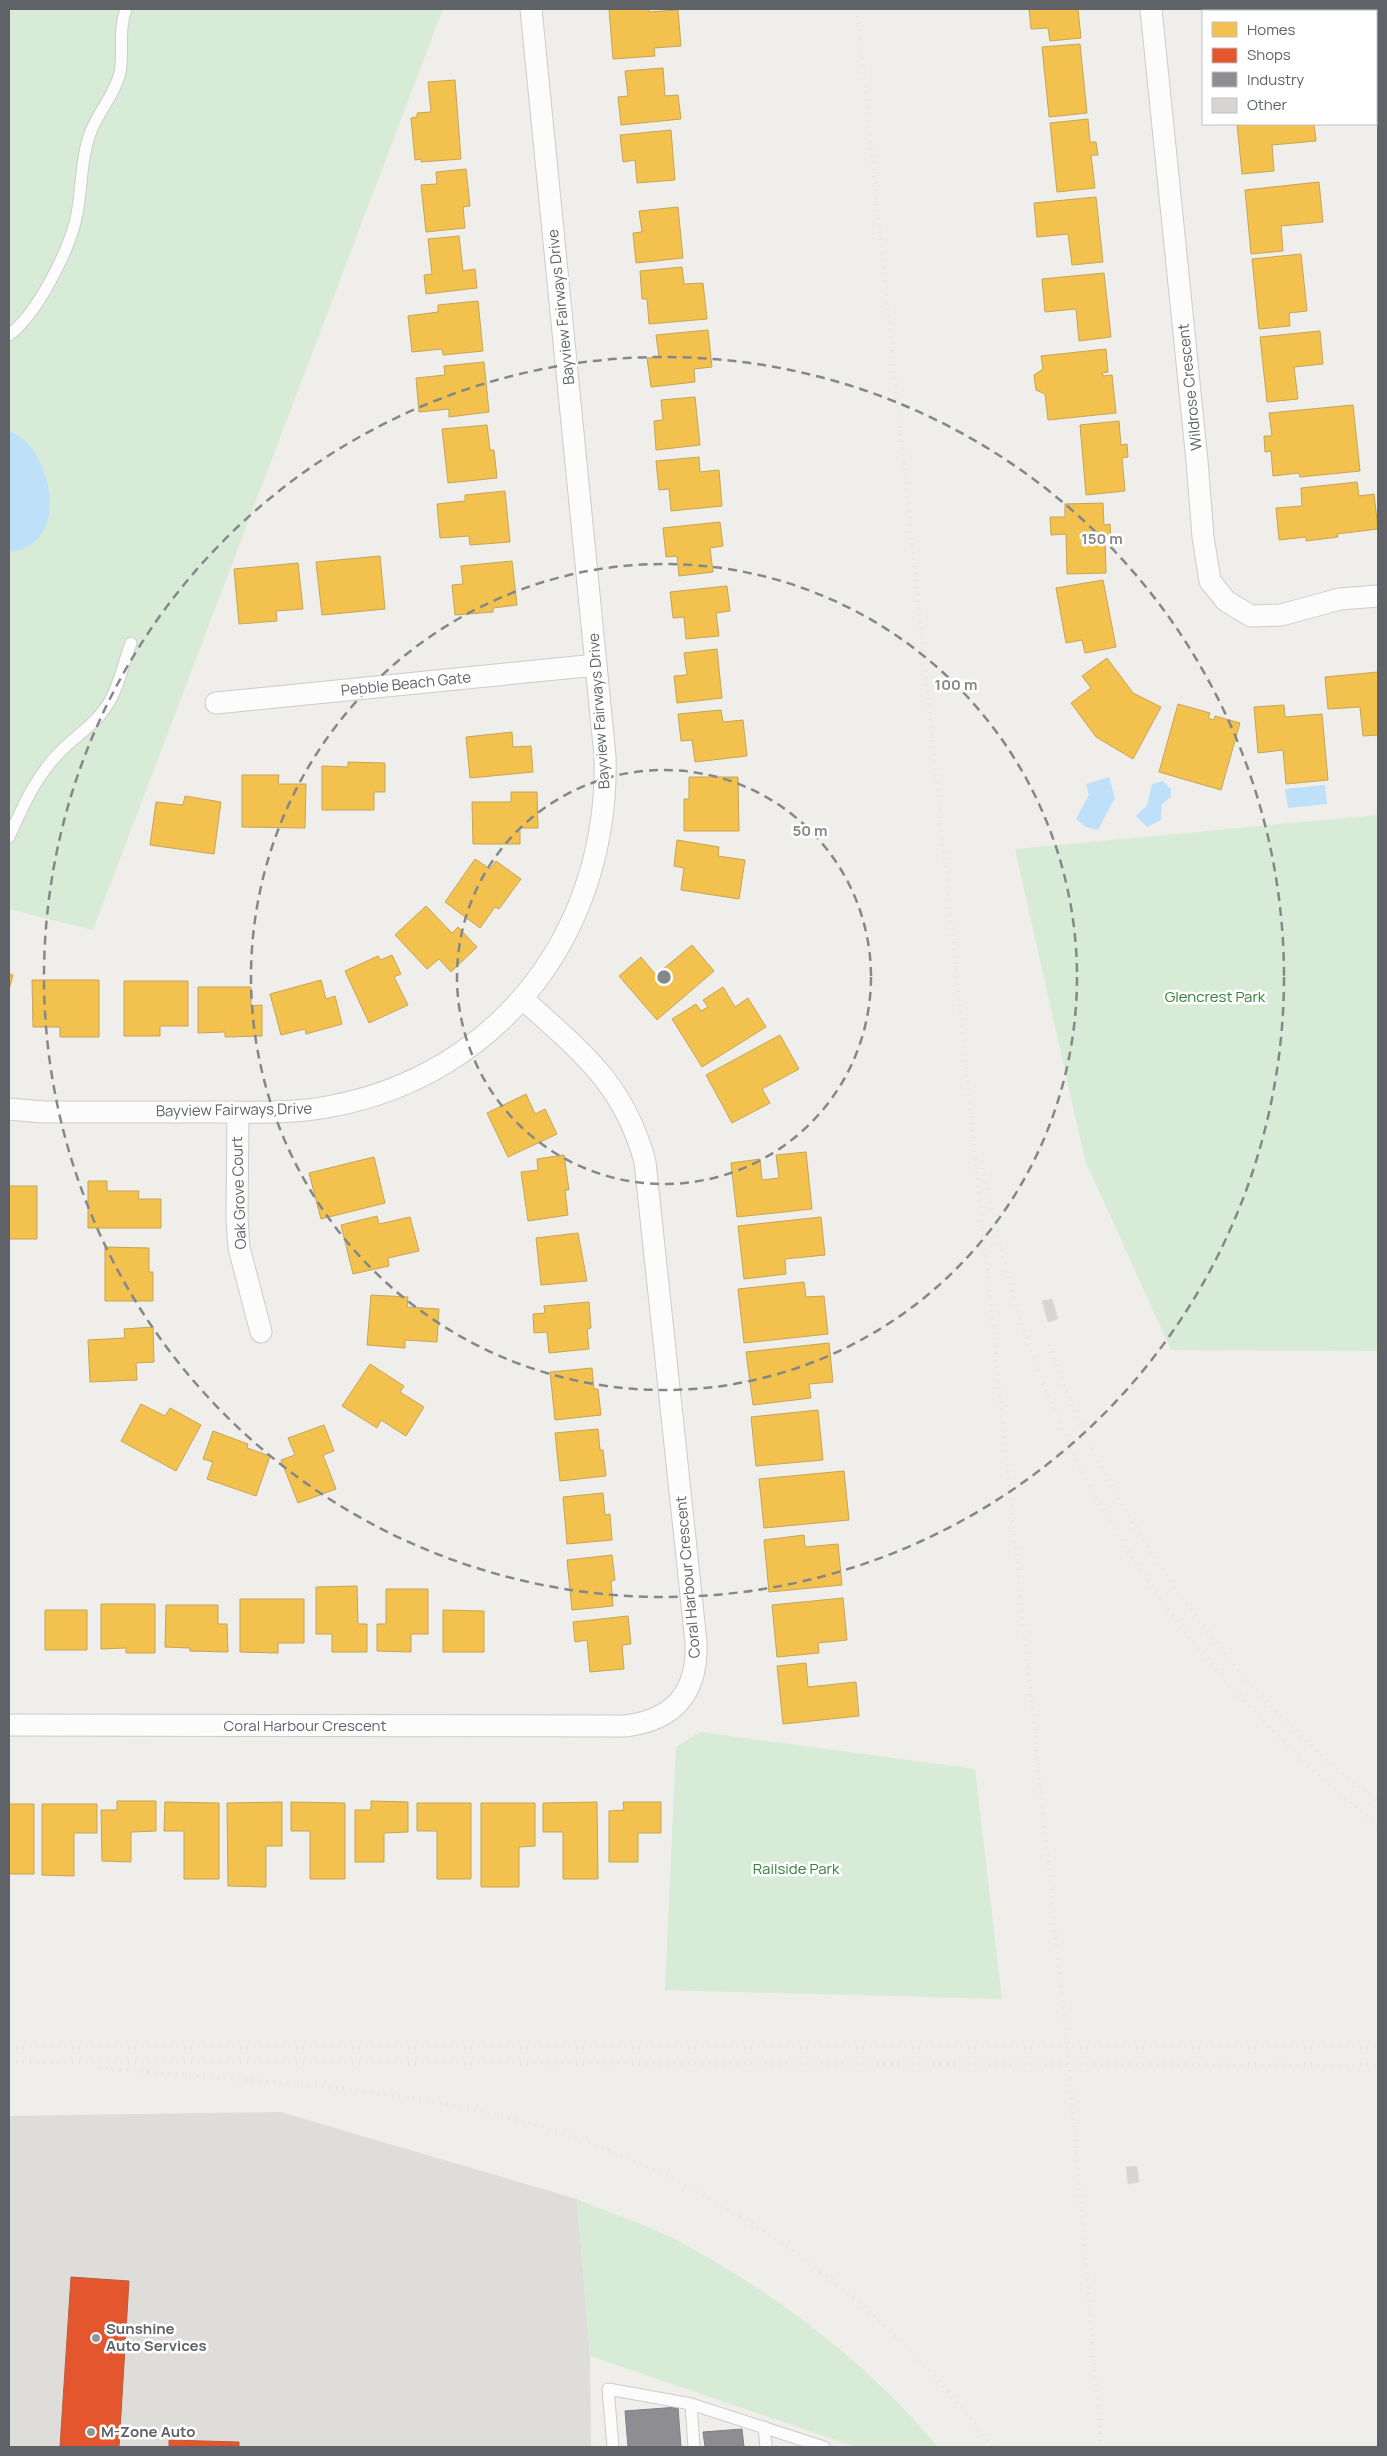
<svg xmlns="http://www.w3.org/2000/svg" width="1387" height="2456" viewBox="0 0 1387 2456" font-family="Manrope,sans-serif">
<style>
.industrial{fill:#dfddda}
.green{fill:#d8ebd6}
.water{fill:#bfe0f9}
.homes{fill:#f2c14e;stroke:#c6a556}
.shops{fill:#e4572e;stroke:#bc5b3f}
.industry{fill:#8d8d92;stroke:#7f8085}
.building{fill:#d6d5d3;stroke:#deddd9}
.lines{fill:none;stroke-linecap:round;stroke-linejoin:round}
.service-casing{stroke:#cbcccc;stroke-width:13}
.minor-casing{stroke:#cbcccc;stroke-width:23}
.service{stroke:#fdfcfc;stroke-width:11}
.minor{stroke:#fdfcfc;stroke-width:21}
.rail{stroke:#e4e4e4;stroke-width:4;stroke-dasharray:1 6;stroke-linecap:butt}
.ring{fill:none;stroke:#84888a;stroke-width:2.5;stroke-dasharray:9 6}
.poi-dot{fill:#919496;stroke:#fff;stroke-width:2}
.labels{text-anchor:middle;stroke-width:5;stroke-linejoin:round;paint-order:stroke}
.street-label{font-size:15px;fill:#5f6368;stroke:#fff}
.park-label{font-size:15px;fill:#348238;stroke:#fff}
.poi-label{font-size:15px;font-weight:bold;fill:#5f6368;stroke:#fff;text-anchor:start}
.centre{fill:#84888a;stroke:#fff;stroke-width:2.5}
.ring-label{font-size:15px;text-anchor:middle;font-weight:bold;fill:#84888a;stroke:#fff;stroke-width:5;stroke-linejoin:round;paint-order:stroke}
</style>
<rect width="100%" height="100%" fill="#efeeea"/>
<path class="industrial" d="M 280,2112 L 577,2199 L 590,2356 L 591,2447 L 9,2447 L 9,2116 Z"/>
<path class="green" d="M 9,9 L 443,9 L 93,930 L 9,909 Z
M 1378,815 L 1378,1351 L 1171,1350 L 1085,1160 L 1015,849 Z
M 700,1732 L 975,1769 L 1002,1999 L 665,1990 L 676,1747 Z
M 577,2199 C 611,2214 649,2225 682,2243 C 778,2295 868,2363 938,2447 L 856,2447 L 590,2356 Z"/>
<path class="water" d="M 9,431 C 52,445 74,547 9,552 Z
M 1109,777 L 1115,798 L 1098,830 L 1086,827 L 1076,819 L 1089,795 L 1086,784 Z
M 1163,781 L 1171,789 L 1171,797 L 1162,804 L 1161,820 L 1147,827 L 1136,816 L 1147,805 L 1152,784 Z
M 1325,785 L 1327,804 L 1288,808 L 1285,789 Z"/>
<path class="homes" d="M 609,9 L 649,9 L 649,12 L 678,10 L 681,46 L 654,48 L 655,56 L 613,59 Z
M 1029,9 L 1078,9 L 1081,38 L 1050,41 L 1048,28 L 1031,29 Z
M 1226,9 L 1286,9 L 1286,11 L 1226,11 Z
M 1080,44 L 1087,113 L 1049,117 L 1042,47 Z
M 663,68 L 665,96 L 678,95 L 681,119 L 621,125 L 618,97 L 628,96 L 625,71 Z
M 455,80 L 461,159 L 421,162 L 421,159 L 415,160 L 411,118 L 417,117 L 417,113 L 431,112 L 428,82 Z
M 1088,119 L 1090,142 L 1096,142 L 1098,155 L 1091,155 L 1095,188 L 1057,192 L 1050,123 Z
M 1237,124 L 1314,124 L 1316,141 L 1272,145 L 1274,171 L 1242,174 Z
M 671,130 L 675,180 L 637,183 L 635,160 L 623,162 L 620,135 Z
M 466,169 L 470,206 L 463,207 L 465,228 L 426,232 L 421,185 L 437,184 L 436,172 Z
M 1319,182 L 1323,222 L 1281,226 L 1283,251 L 1251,254 L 1245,190 Z
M 1096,197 L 1103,262 L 1072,265 L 1068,234 L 1037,237 L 1034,203 Z
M 678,207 L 683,258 L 636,263 L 633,233 L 642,232 L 639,211 Z
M 459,236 L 463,271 L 475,269 L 477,288 L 426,294 L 424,275 L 432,274 L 428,239 Z
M 1301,254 L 1307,311 L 1289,313 L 1290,326 L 1259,329 L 1252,259 Z
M 682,267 L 684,284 L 703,283 L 707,319 L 649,324 L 647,299 L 642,299 L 640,271 Z
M 1104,273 L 1111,337 L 1079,341 L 1076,309 L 1045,312 L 1042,279 Z
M 478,301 L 483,351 L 443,355 L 442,349 L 412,352 L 408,316 L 438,312 L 438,305 Z
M 708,330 L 712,367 L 694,369 L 695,382 L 651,387 L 647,358 L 659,357 L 656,335 Z
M 1320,331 L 1323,364 L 1294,367 L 1298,399 L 1267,402 L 1260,337 Z
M 1106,349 L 1108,372 L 1102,373 L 1103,376 L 1112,375 L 1116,413 L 1048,420 L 1045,394 L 1036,390 L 1034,375 L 1043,369 L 1041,356 Z
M 484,362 L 489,412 L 449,417 L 449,409 L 419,412 L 416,378 L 445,375 L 444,366 Z
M 695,397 L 700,445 L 656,450 L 654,421 L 663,420 L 661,400 Z
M 1353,405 L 1360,471 L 1300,477 L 1299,473 L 1273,476 L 1271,451 L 1265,452 L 1264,436 L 1272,436 L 1269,413 Z
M 1119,421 L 1121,445 L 1127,444 L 1128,457 L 1122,458 L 1125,491 L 1086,495 L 1080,425 Z
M 487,425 L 490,450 L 494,450 L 497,478 L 448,483 L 442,429 Z
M 699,457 L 700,472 L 719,470 L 722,506 L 671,511 L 669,489 L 659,490 L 656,461 Z
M 1357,482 L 1359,496 L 1374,494 L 1378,529 L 1337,534 L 1338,537 L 1306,541 L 1306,537 L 1279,540 L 1276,508 L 1302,506 L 1301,488 Z
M 505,491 L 510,542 L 470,545 L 469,536 L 440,538 L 437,504 L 465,501 L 465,495 Z
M 1103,503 L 1104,525 L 1110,524 L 1111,539 L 1105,539 L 1106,573 L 1067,574 L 1066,534 L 1051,535 L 1050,517 L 1065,517 L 1065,504 Z
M 720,522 L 723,546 L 710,548 L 713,572 L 679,576 L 677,556 L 666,557 L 663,528 Z
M 380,556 L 385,609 L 322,615 L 316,562 Z
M 512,561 L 517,605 L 493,608 L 493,612 L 455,615 L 452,585 L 463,584 L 461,566 Z
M 298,563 L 303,609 L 276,611 L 277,621 L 239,624 L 234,569 Z
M 1103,580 L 1116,647 L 1085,653 L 1082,640 L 1066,643 L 1056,588 Z
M 727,586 L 730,611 L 716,613 L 719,636 L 686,639 L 684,617 L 673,618 L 670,592 Z
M 717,649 L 722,698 L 677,703 L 674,676 L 687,675 L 684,653 Z
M 1107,658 L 1133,693 L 1161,707 L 1133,759 L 1096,737 L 1071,703 L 1091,688 L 1082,676 Z
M 1378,672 L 1378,735 L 1363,736 L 1360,707 L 1328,709 L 1325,677 Z
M 1178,704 L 1210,713 L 1208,718 L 1214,720 L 1215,716 L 1240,723 L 1221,790 L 1159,772 Z
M 1284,705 L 1285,717 L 1322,714 L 1328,780 L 1286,784 L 1283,750 L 1258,753 L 1254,707 Z
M 721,710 L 723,722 L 743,720 L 747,756 L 695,762 L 692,740 L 681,741 L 678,714 Z
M 512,732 L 513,747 L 531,746 L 533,772 L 470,778 L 466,737 Z
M 348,762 L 385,763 L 385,792 L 374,792 L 374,810 L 322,810 L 322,766 L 348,767 Z
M 242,775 L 279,775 L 278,784 L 306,784 L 305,828 L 242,827 Z
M 689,777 L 738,777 L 739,831 L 684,831 L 684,799 L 689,799 Z
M 511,792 L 537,792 L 538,828 L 520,828 L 520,844 L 473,844 L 472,802 L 511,802 Z
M 185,796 L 221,802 L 214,854 L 150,845 L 156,802 L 183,805 Z
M 677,840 L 719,847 L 718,856 L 745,860 L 739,899 L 681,890 L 684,868 L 674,866 Z
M 475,859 L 490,869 L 496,861 L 521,879 L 499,909 L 495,907 L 480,928 L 445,902 Z
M 426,906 L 452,933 L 458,927 L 477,947 L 451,972 L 439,959 L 427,969 L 395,935 Z
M 692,945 L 714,971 L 657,1020 L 619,976 L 641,957 L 656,975 Z
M 392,955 L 401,974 L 394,977 L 408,1005 L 369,1023 L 345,971 L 378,956 L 381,960 Z
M 9,974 L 13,975 L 9,990 Z
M 32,980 L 99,980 L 99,1037 L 60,1037 L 60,1027 L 33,1027 Z
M 321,980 L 326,999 L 335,996 L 342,1024 L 306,1034 L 305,1029 L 281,1035 L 270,994 Z
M 124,981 L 188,981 L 188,1026 L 160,1026 L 160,1036 L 124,1036 Z
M 198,987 L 251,987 L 251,1006 L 262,1005 L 262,1036 L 225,1037 L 225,1032 L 198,1033 Z
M 723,987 L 735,1007 L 748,998 L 766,1027 L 702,1067 L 672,1019 L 696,1004 L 701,1011 L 708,1007 L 703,1000 Z
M 780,1035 L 799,1069 L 762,1089 L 770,1103 L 732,1123 L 706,1075 Z
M 526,1094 L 535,1114 L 545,1109 L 557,1134 L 508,1157 L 487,1113 Z
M 806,1152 L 812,1209 L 737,1217 L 731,1163 L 760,1159 L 762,1180 L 779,1178 L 776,1155 Z
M 564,1155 L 569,1190 L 565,1190 L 568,1215 L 528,1221 L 521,1172 L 538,1170 L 537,1159 Z
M 374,1157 L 385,1203 L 321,1219 L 309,1173 Z
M 88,1181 L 107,1181 L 107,1191 L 139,1191 L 138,1199 L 161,1199 L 161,1228 L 88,1228 Z
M 9,1186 L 37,1186 L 37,1239 L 9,1239 Z
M 377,1216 L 379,1224 L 410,1217 L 419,1251 L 388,1258 L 389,1266 L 353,1274 L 341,1225 Z
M 821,1217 L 825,1255 L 785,1259 L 786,1274 L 744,1279 L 738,1226 Z
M 578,1233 L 587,1281 L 541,1285 L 536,1238 Z
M 105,1247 L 149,1248 L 149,1272 L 153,1272 L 153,1301 L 105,1301 Z
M 804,1282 L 806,1297 L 824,1296 L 828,1334 L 744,1343 L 738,1289 Z
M 371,1295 L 408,1297 L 407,1307 L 439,1309 L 437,1342 L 405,1340 L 405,1348 L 367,1345 Z
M 589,1302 L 591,1328 L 587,1329 L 589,1349 L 549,1353 L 547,1332 L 534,1333 L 533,1314 L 545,1313 L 544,1306 Z
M 153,1327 L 154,1362 L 136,1363 L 137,1380 L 90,1382 L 88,1340 L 125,1338 L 124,1329 Z
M 829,1343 L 833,1382 L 809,1384 L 811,1398 L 753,1405 L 746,1352 Z
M 370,1364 L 404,1386 L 400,1392 L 424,1407 L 406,1436 L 381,1420 L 377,1428 L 342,1406 Z
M 592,1368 L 594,1389 L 598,1389 L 601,1415 L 555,1420 L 550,1372 Z
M 141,1404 L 165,1416 L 170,1408 L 201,1425 L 176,1471 L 121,1441 Z
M 818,1410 L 823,1460 L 756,1466 L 751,1417 Z
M 324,1425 L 334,1451 L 323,1455 L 336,1489 L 298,1503 L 281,1460 L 295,1455 L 288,1438 Z
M 598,1429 L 600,1450 L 603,1450 L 606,1476 L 560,1481 L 555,1433 Z
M 213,1431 L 248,1444 L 247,1448 L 270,1456 L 256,1496 L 207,1479 L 213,1462 L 203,1459 Z
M 844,1471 L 849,1520 L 764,1528 L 759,1479 Z
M 603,1493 L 605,1515 L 610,1514 L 612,1540 L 567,1544 L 563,1497 Z
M 804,1535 L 805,1547 L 838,1544 L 842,1585 L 769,1592 L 764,1540 Z
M 612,1555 L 615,1580 L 611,1581 L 613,1606 L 572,1610 L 567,1560 Z
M 357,1586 L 358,1624 L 367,1624 L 367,1652 L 332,1652 L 332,1634 L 316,1634 L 316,1587 Z
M 386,1589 L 428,1589 L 428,1634 L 411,1634 L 411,1652 L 377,1651 L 377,1624 L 386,1624 Z
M 843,1598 L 847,1640 L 818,1643 L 819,1653 L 777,1657 L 772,1605 Z
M 240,1599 L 304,1599 L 304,1643 L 278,1643 L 278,1653 L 240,1652 Z
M 101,1604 L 155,1604 L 155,1653 L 126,1653 L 126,1648 L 101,1649 Z
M 166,1605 L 218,1605 L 218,1624 L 227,1624 L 228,1652 L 190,1651 L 190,1648 L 165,1647 Z
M 45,1610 L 87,1610 L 87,1650 L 45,1650 Z
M 443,1610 L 484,1611 L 484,1652 L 443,1652 Z
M 628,1616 L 631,1644 L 622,1645 L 624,1669 L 590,1672 L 587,1640 L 575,1642 L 573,1622 Z
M 806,1663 L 808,1687 L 856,1682 L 859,1716 L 783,1724 L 777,1666 Z
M 117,1801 L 156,1801 L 156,1831 L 131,1832 L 131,1862 L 102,1861 L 101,1810 L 117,1810 Z
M 371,1801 L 408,1802 L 408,1832 L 384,1833 L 384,1862 L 355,1862 L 355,1810 L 371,1810 Z
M 165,1802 L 219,1803 L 219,1879 L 184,1879 L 184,1831 L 164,1831 Z
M 282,1802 L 282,1846 L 266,1846 L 266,1887 L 228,1886 L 227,1803 Z
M 291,1802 L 345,1803 L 345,1879 L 310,1879 L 310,1831 L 291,1831 Z
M 597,1802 L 598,1879 L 563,1879 L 563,1832 L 543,1832 L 543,1803 Z
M 623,1802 L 661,1802 L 661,1833 L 638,1833 L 638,1862 L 609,1862 L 609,1811 L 624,1810 Z
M 417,1803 L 471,1803 L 471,1879 L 437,1879 L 437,1831 L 417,1831 Z
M 481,1803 L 535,1803 L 535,1846 L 519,1847 L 519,1887 L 481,1887 Z
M 9,1804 L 34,1804 L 34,1874 L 9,1874 Z
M 42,1804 L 97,1804 L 97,1833 L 74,1833 L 74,1876 L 42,1875 Z"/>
<path class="shops" d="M 71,2277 L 129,2281 L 119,2447 L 60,2447 Z
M 169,2440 L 239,2442 L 239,2447 L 169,2447 Z"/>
<path class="industry" d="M 678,2407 L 681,2447 L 628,2447 L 625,2411 Z
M 742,2429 L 744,2447 L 705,2447 L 703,2432 Z"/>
<path class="building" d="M 1052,1299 L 1058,1319 L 1048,1322 L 1042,1301 Z
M 1137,2166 L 1139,2182 L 1128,2184 L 1126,2167 Z"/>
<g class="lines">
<g class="service-casing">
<path id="service" d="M 9,335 C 38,313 70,249 77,214 C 82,186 81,157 91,131 C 99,111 115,94 120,73 C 124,51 118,30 126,9
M 9,837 C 23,806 36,776 60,752 C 75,736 94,726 106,707 C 119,688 123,664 131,643
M 691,2404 L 694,2447
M 764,2427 L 766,2447
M 613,2447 L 608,2389 L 691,2404 L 824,2447"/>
</g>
<g class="minor-casing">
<path id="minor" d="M 1151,9 L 1197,461 L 1203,537 L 1210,581 L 1226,601 L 1251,616 L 1281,615 L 1340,599 L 1378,596
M 216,703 L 596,665
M 9,1109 L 43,1112 C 101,1112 158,1112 215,1112 C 252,1112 290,1114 327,1107 C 501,1076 610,929 605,756 L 531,9
M 238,1112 L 237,1219 L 239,1248 L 261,1332
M 9,1725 L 625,1726 C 675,1720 698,1692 696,1642 L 645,1162 C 624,1083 580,1051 523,999"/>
</g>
<use href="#service" class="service"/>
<use href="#minor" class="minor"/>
<path class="rail" d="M 857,9 L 1069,2065 L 1101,2447
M 981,1161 C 995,1230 1012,1298 1036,1364 C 1104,1551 1225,1702 1378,1825
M 1049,1345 C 1059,1370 1067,1397 1079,1422 C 1148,1568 1248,1704 1378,1801
M 9,2047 L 1378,2047
M 9,2062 L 1378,2065
M 99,2068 C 233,2080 370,2084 501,2116 C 661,2154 812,2247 924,2365 C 948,2391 972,2418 992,2447"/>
</g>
<g class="ring">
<circle cx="664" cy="977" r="207"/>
<circle cx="664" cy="977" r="413"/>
<circle cx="664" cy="977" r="620"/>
</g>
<g class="poi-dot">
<circle cx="96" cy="2338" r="5"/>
<circle cx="91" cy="2432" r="5"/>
</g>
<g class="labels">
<g class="street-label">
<text transform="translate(561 307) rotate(-96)" y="5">Bayview Fairways Drive</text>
<text transform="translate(1190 387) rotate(-96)" y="5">Wildrose Crescent</text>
<text transform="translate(406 684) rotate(-6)" y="5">Pebble Beach Gate</text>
<text transform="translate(599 711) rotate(-94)" y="5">Bayview Fairways Drive</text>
<text transform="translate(234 1110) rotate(-1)" y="5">Bayview Fairways Drive</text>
<text transform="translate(239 1193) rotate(-92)" y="5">Oak Grove Court</text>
<text transform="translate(688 1577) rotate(-95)" y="5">Coral Harbour Crescent</text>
<text x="305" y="1731">Coral Harbour Crescent</text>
</g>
<g class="park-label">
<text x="1215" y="1002">Glencrest Park</text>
<text x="796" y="1874">Railside Park</text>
</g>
<g class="poi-label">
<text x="106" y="2334">Sunshine<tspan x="106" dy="17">Auto Services</tspan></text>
<text x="101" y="2437">M-Zone Auto</text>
</g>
</g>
<circle cx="664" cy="977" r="8" class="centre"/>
<g class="ring-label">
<text x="1102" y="544">150 m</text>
<text x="956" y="690">100 m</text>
<text x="810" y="836">50 m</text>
</g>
<rect width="1387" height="2456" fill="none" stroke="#5f6368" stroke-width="20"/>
<rect x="1202" y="10" width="175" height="115" fill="#ffffff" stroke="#bfc1c3"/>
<rect x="1212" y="22" width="25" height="15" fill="#f2c14e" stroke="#bfc1c3"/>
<text x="1247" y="35" font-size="15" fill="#5f6368">Homes</text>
<rect x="1212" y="48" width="25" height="15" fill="#e4572e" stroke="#bfc1c3"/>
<text x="1247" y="60" font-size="15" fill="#5f6368">Shops</text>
<rect x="1212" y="72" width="25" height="15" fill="#8d8d92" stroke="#bfc1c3"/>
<text x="1247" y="85" font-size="15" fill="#5f6368">Industry</text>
<rect x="1212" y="98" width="25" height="15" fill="#d6d5d3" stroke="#bfc1c3"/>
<text x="1247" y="110" font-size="15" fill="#5f6368">Other</text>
</svg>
